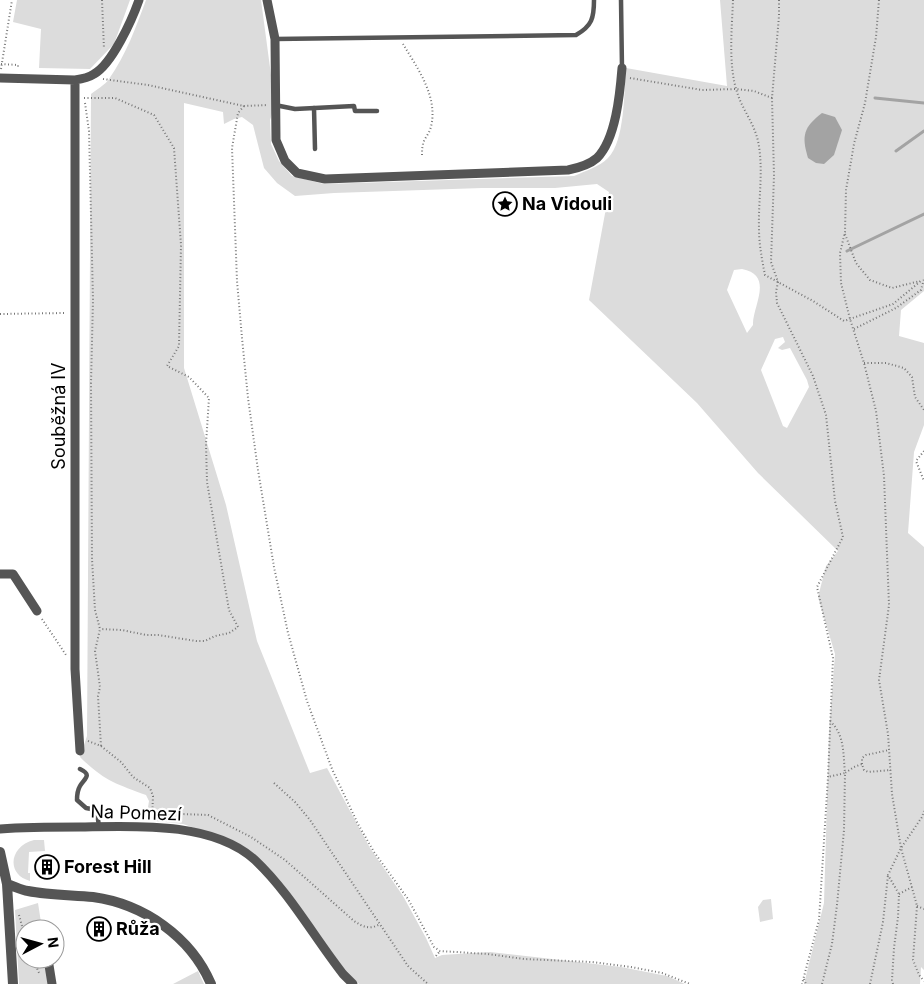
<svg xmlns="http://www.w3.org/2000/svg" width="924" height="984" viewBox="0 0 924 984" font-family="Inter,sans-serif">
<style>
.green{fill:#dcdcdc;fill-rule:evenodd}
.water{fill:#a3a3a3}
.lines{fill:none;stroke-linecap:round;stroke-linejoin:round}
.stream{stroke:#a3a3a3;stroke-width:3}
.path{stroke:#777;stroke-width:2;stroke-dasharray:1 2.5;stroke-linecap:butt}
.service{stroke:#555;stroke-width:4.5}
.minor{stroke:#555;stroke-width:9}
.tertiary{stroke:#555;stroke-width:10}
.labels{text-anchor:middle;stroke-width:4.5;stroke-linejoin:round;paint-order:stroke}
.poi-label{font-size:18px;font-weight:bold;fill:#000;stroke:#fff;text-anchor:start}
.street-label{font-size:18px;fill:#000;stroke:#fff}
</style>
<rect width="100%" height="100%" fill="#fff"/>
<path class="green" d="M 17,0 L 130,0 L 114,44 L 90,69 L 39,68 L 41,29 L 13,22 Z
M 146,0 L 261,0 L 275,105 L 270,120 L 271,144 L 279,161 L 292,176 L 324,184 L 574,176 C 585,171 599,167 608,158 C 625,141 624,92 626,68 L 727,86 L 720,0 L 924,0 L 924,291 L 901,310 L 899,336 L 924,343 L 924,425 L 914,452 L 908,533 L 924,547 L 924,970 L 921,967 L 920,984 L 804,984 L 824,903 L 829,732 L 835,654 L 818,597 L 826,566 L 838,551 L 758,473 L 697,403 L 589,300 L 609,192 L 597,184 L 555,188 L 482,188 L 334,193 L 295,196 L 277,183 L 264,168 L 253,125 L 242,117 L 234,119 L 224,124 L 223,112 L 184,103 L 184,368 L 226,505 L 257,641 L 310,773 L 327,768 L 370,848 L 403,896 L 426,938 L 435,958 L 442,955 L 490,952 L 561,960 L 621,967 L 667,976 L 685,984 L 359,984 L 342,966 L 305,916 L 229,840 L 183,824 L 146,820 L 149,801 L 146,795 C 116,784 103,780 80,757 L 87,736 L 91,94 C 97,89 105,85 109,79 C 126,55 136,27 146,0 ZM 742,269 C 775,275 752,307 753,325 L 747,333 L 727,290 L 734,270 ZM 783,337 L 785,342 L 778,348 L 782,350 L 790,348 L 807,380 L 809,387 L 787,428 L 783,426 L 761,370 L 775,339 Z
M 34,840 L 44,840 L 45,851 L 29,852 L 28,873 L 30,873 L 30,881 C 6,875 9,846 34,840 Z
M 771,899 L 773,919 L 760,922 L 758,907 L 763,900 Z
M 38,903 L 42,929 L 25,929 L 25,959 L 45,959 L 49,984 L 19,984 L 15,910 Z
M 198,971 L 204,984 L 173,984 Z"/>
<path class="water" d="M 822,113 L 835,117 L 842,130 L 834,155 L 824,164 L 816,163 L 808,158 C 801,135 804,127 822,113 Z"/>
<g class="lines">
<path class="stream" d="M 875,98 L 924,103
M 896,151 L 924,131
M 847,251 L 924,214"/>
<path class="path" d="M 102,0 L 104,49
M 733,0 C 732,28 728,65 737,92 C 742,109 754,123 758,141 C 764,170 758,200 759,229 C 759,244 762,260 765,275 L 813,301 L 844,321 L 893,304 L 922,280
M 779,0 L 779,16 L 772,98 L 774,175 L 771,262 L 778,282 L 776,292 L 777,303 L 813,376 L 826,415 L 835,501 L 843,537 L 817,587 L 833,658 L 828,777 L 819,920 L 802,984
M 879,0 L 876,37 L 865,103 L 854,144 L 846,190 L 845,232 L 840,253 L 841,283 L 850,319 L 864,363 L 876,411 L 884,476 L 889,605 L 879,680 L 888,734 L 892,794 L 901,848 L 917,906 L 913,960 L 919,975 L 924,981
M 403,44 C 418,69 440,99 430,130 C 428,135 424,139 423,144 C 422,148 422,152 422,156
M 1,64 L 18,65 L 18,68
M 1,69 L 12,0
M 630,78 L 702,90 L 736,89 L 754,91 L 772,98
M 103,79 L 148,85 L 244,106 L 268,105
M 84,98 L 115,98 L 154,115 L 174,148 L 181,245 L 179,346 L 167,366 L 189,377 L 209,398 L 206,444 L 207,482 L 229,610 L 238,627 L 229,633 L 215,636 L 205,641 L 196,641 L 158,635 L 146,635 L 122,630 L 100,629
M 85,103 L 89,131 L 93,300 L 91,383 L 92,559 L 95,610 L 100,629 L 95,651 L 100,687 L 98,696 L 101,746
M 244,106 L 238,113 L 232,148 L 237,281 L 242,338 L 248,398 L 258,470 L 274,567 L 288,633 L 307,701 L 332,769 L 358,824 L 374,852 L 408,899 L 434,947 L 440,951 L 488,954 L 524,959 L 592,962 L 631,967 L 662,973 L 690,984
M 845,234 L 856,263 L 870,280 L 892,288 L 920,281
M 0,314 L 65,313
M 854,329 L 896,308 L 921,290 L 924,279
M 864,363 L 886,363 L 904,368 L 912,377 L 915,397 L 924,410
M 924,451 L 916,461 L 924,481
M 42,619 L 66,655
M 830,721 C 845,735 843,754 845,773 L 854,767 L 862,764 L 864,770 L 868,772 L 891,770
M 88,741 L 101,746 L 121,762 L 133,777 L 150,788 L 153,796 L 152,819
M 862,764 L 862,758 L 866,755 L 889,750
M 274,783 L 295,802 L 310,820 L 408,966 L 428,984
M 152,813 L 208,815 L 251,837 L 285,860 L 354,921 C 363,927 370,930 380,924
M 899,894 L 912,887
M 917,906 L 924,909
M 19,915 L 25,937
M 436,956 L 440,951
M 33,959 L 40,975
M 804,979 L 806,984
M 822,984 L 832,944 L 837,905 L 844,830 L 845,773 L 828,777
M 870,984 L 883,922 L 888,875
M 893,984 L 892,980 L 894,948 L 898,917 L 899,894 L 888,875 L 901,848 L 922,817 L 924,811"/>
<path class="service" d="M 621,0 L 622,68
M 275,39 L 576,35 C 592,26 594,18 594,0
M 275,105 L 295,109 L 354,106 L 355,111 L 377,111
M 314,108 L 315,149
M 80,769 C 93,775 84,779 80,786 C 77,791 77,795 77,800 L 86,808 L 96,810 L 97,813 L 99,826"/>
<path class="minor" d="M 267,0 L 275,39 L 276,140 L 285,161 L 297,173 L 325,179 L 568,170 C 578,168 589,165 597,158 C 616,139 620,93 622,68
M 0,78 L 75,80 C 82,79 88,78 94,74 C 112,64 132,20 139,0
M 75,80 L 75,669 L 80,751
M 0,574 L 13,574 L 37,611
M 0,829 C 27,827 53,827 80,827 C 134,826 212,821 255,860 C 289,892 314,937 343,974 L 353,984
M 48,959 L 52,984"/>
<path class="tertiary" d="M 0,852 L 7,884 L 13,984
M 7,884 C 14,886 21,890 28,891 C 49,895 72,895 93,897 C 144,904 191,937 211,984"/>
</g>
<defs>
<g id="sight-ring" transform="scale(1.25)"><circle r="9.5" fill="#fff" stroke="#000" stroke-width="1.5"/><path d="M0-6L1.8-2.2L6-1.7L2.9 1.2L3.7 5.4L0 3.3L-3.7 5.4L-2.9 1.2L-6-1.7L-1.8-2.2Z" fill="#000"/></g>
<g id="building-ring" transform="scale(1.25)"><circle r="9.5" fill="#fff" stroke="#000" stroke-width="1.5"/><path d="M-4-6H4V6H1V3H-1V6H-4ZM-2.5-4.3h1.7v1.8h-1.7ZM.8-4.3h1.7v1.8H.8ZM-2.5-1h1.7V.8h-1.7ZM.8-1h1.7V.8H.8Z" fill="#000"/></g>
</defs>
<g fill-rule="evenodd">
<use href="#sight-ring" x="505" y="204"/>
<use href="#building-ring" x="47" y="867"/>
<use href="#building-ring" x="99" y="929"/>
</g>
<g class="labels">
<g class="poi-label">
<text x="522" y="210">Na Vidouli</text>
<text x="64" y="873">Forest Hill</text>
<text x="116" y="935">Růža</text>
</g>
<g class="street-label">
<text transform="translate(59 416) rotate(-90)" y="6">Souběžná Ⅳ</text>
<text transform="translate(136 813) rotate(2)" y="6">Na Pomezí</text>
</g>
</g>
<g transform="translate(40 944) rotate(84)"><circle r="24" fill="#ffffff" stroke="#999999"/>
<path d="M0-4L9 19L0 12L-9 19Z" fill="#000000"/>
<text y="-8" font-size="14" font-weight="bold" text-anchor="middle" fill="#000000">N</text>
</g>
</svg>
